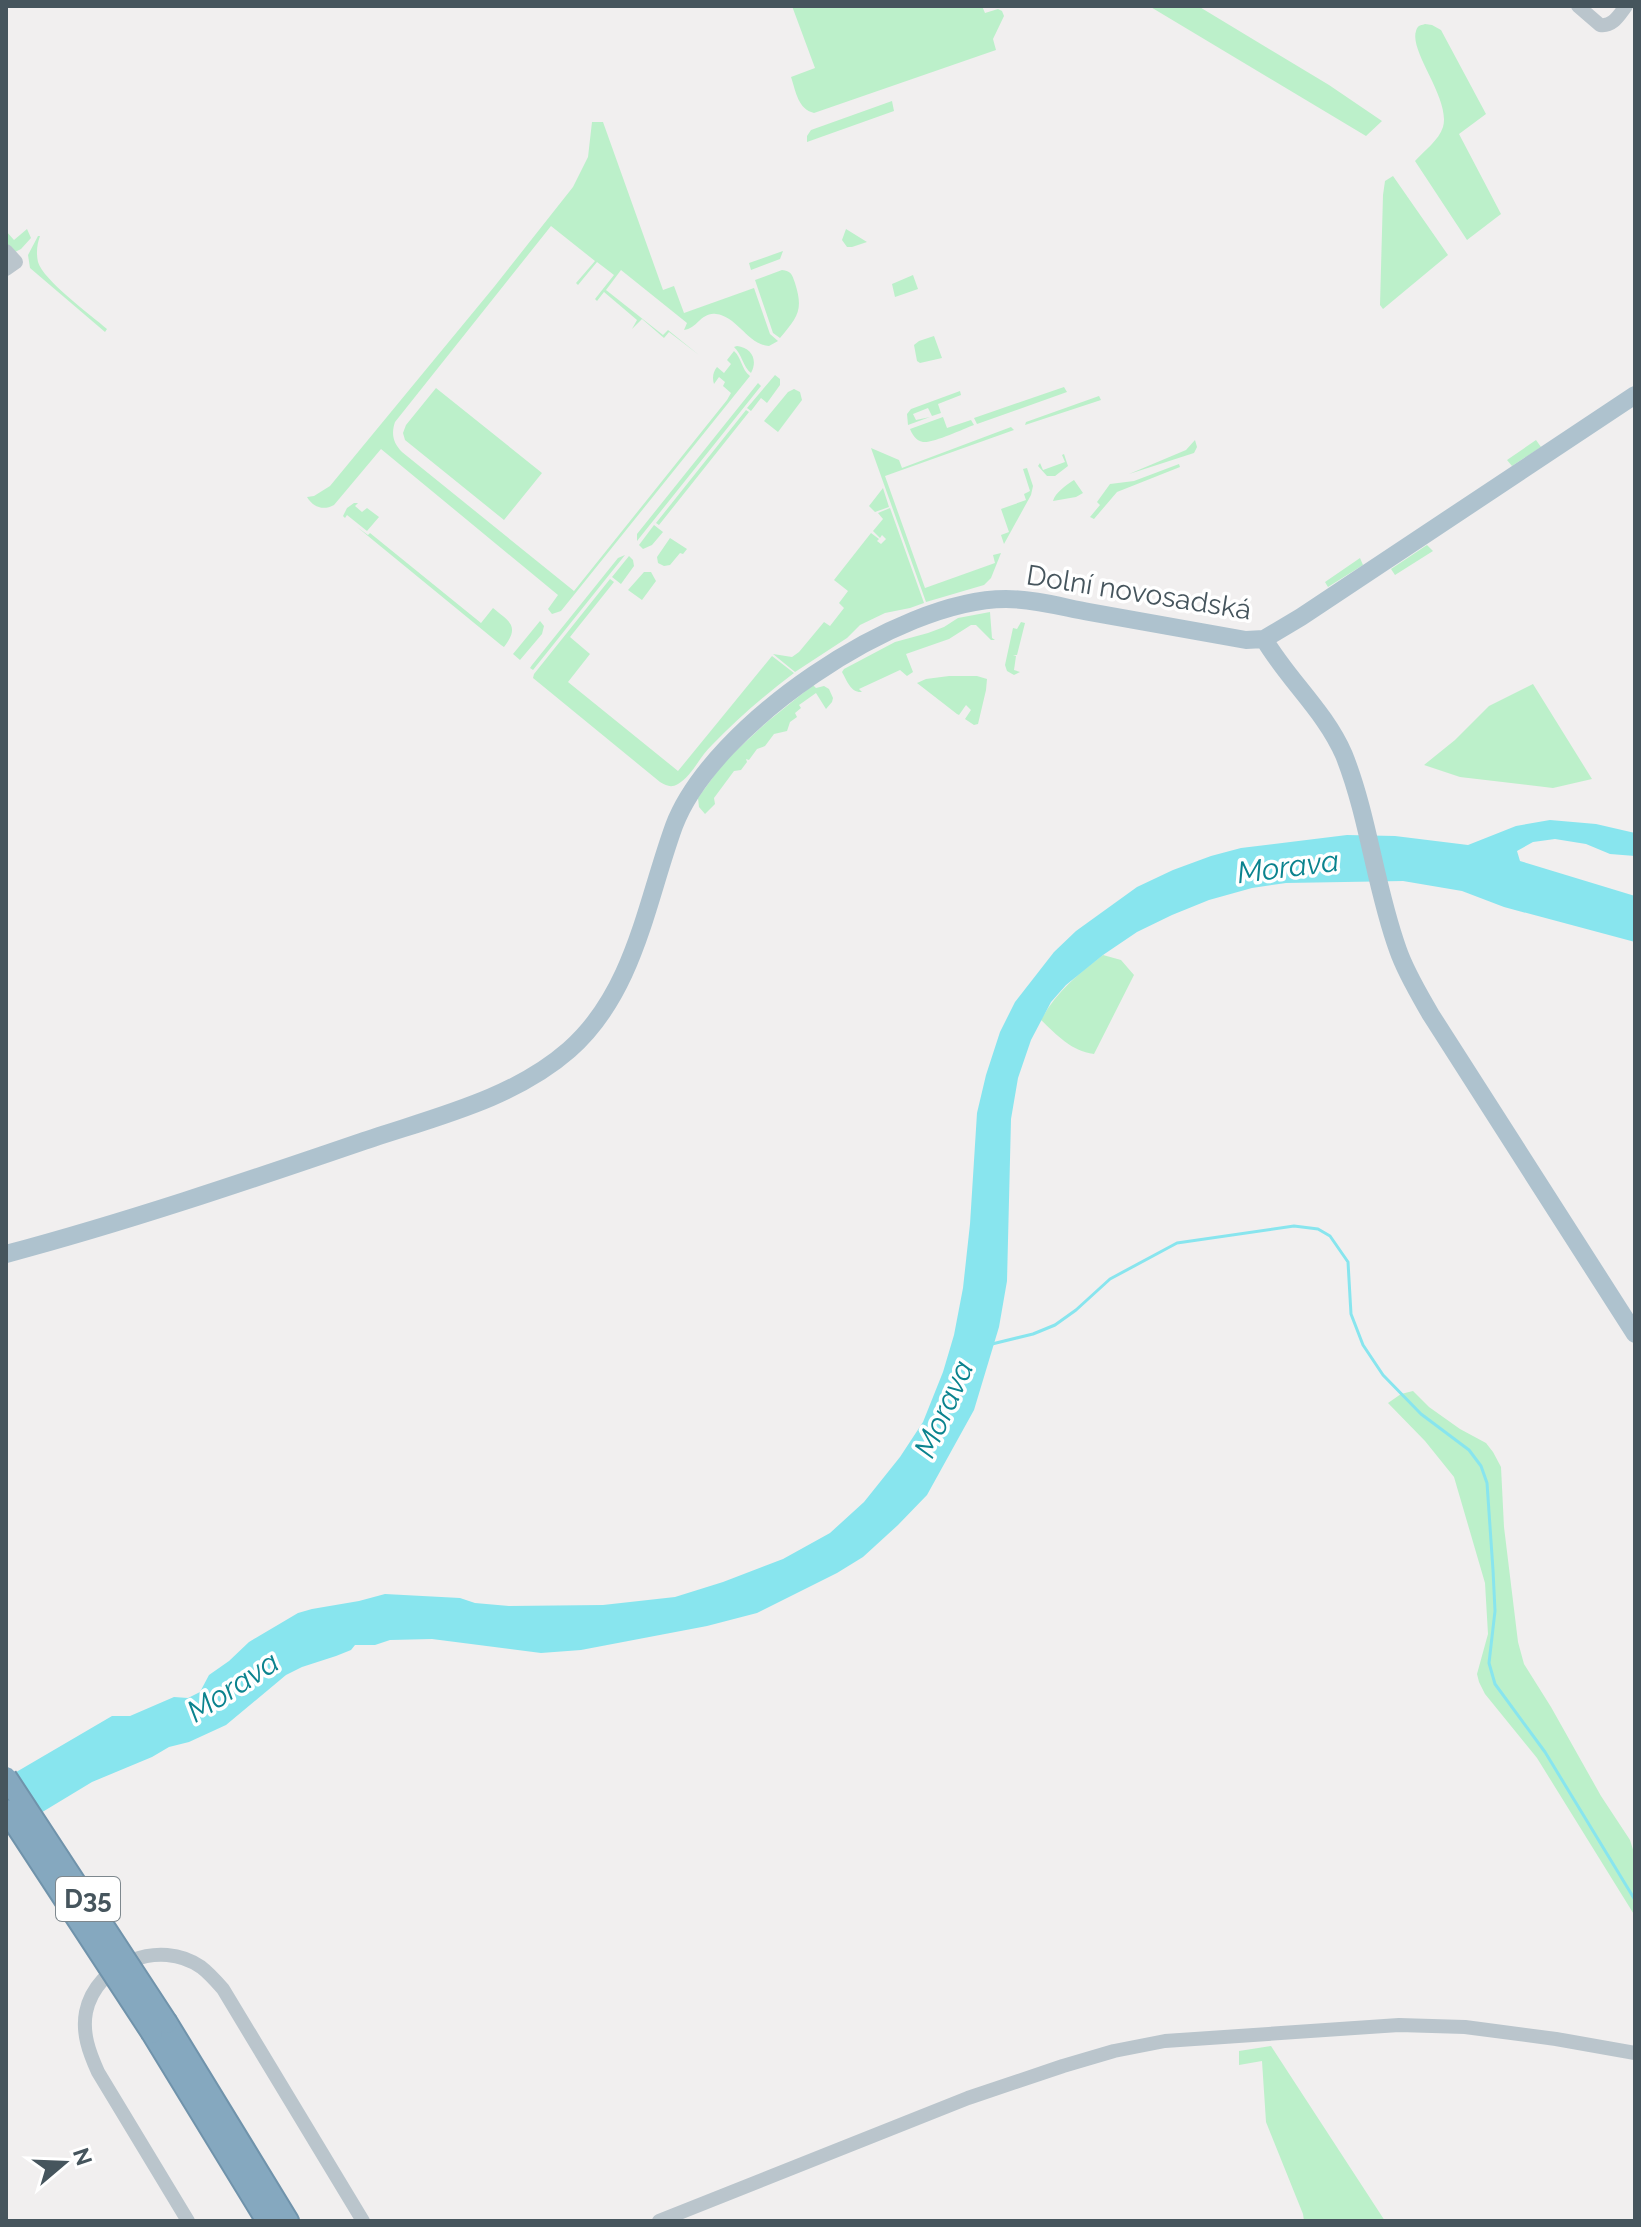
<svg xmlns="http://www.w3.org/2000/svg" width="1641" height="2227" viewBox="0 0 1641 2227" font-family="Raleway,sans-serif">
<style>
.green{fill:#bcf0ca}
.water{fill:#88e5ee}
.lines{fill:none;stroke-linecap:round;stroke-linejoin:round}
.stream{stroke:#88e5ee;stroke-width:3}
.highway-casing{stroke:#7093ab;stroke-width:24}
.minor{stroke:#bac5cc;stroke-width:14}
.major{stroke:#aec2ce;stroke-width:18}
.highway{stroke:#85a8bf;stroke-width:20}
.highway-bridge-casing{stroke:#7093ab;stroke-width:24;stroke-linecap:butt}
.highway-bridge{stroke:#85a8bf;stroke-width:20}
.labels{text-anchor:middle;stroke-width:7;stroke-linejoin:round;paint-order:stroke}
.shield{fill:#fff;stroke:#7e888e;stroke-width:2}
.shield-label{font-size:26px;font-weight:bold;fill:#46555d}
.street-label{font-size:28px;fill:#46555d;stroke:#fff}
.water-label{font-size:30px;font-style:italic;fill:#0b838e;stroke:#fff}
</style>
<rect width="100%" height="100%" fill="#f1efef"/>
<path class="green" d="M 792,6 L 982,6 L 985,13 L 998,9 L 1002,11 L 1004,16 L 993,39 L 996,50 L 814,113 C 798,109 796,92 791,77 L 815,68 Z
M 1149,6 L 1198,6 L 1329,85 L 1382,121 L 1366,136 Z
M 1425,24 L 1432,25 L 1441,30 L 1486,114 L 1459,134 L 1501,214 L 1467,240 L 1415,161 C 1424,151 1439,140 1443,127 C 1451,99 1409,52 1416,31 C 1418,25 1419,26 1425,24 Z
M 892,101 L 894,111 L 807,142 L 807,136 L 811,130 Z
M 592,122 L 603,122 L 663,290 L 674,286 L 684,313 L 754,288 L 770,334 L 778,341 L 769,346 C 748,345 737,316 716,314 C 701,312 697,329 684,330 L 687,323 L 621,270 L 606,290 L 663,335 L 668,330 L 699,355 L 669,332 L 664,338 L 642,319 L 632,329 L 637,320 L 604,292 L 597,301 L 595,299 L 614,275 L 597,262 L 578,285 L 576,283 L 595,261 L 551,226 L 395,422 C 391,434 393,443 402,452 L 574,591 L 727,400 L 731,393 L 723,386 L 725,382 L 719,377 L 714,384 C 712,378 713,372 717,367 L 724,373 L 731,364 L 727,360 L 734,351 C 742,358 741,369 750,376 L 561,611 L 552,614 L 548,609 L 558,595 L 381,449 L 334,505 C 323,511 313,507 307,497 L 314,496 L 330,486 L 494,287 L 573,187 L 588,157 Z
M 1393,176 L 1448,255 L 1383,309 L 1380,305 L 1383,195 L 1385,181 Z
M 27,229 L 31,238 L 21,249 L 15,252 L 6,245 L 6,231 L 14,240 Z
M 846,229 L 867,242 L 852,247 L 847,247 L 842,240 Z
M 38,236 L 40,236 C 37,244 36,253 38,262 C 43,280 91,315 107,329 L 105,332 L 30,268 L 28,255 Z
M 783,251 L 780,259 L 751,270 L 749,263 Z
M 782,270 C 791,271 792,274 795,283 C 804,311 797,317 780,338 L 773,333 L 755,280 Z
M 913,275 L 918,289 L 895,297 L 892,284 Z
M 934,336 L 942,358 L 920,363 L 917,361 L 914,345 L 919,341 Z
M 737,346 C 752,348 758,360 751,373 C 743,367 742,354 734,347 Z
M 775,375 L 780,379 L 780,385 L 767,403 L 761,398 L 751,411 L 747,408 Z
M 758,383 L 761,386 L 637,541 L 637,534 Z
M 1064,387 L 1067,392 L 977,424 L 974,418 Z
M 436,388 L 542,473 L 504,520 L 405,440 L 403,433 L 406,425 Z
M 794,389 L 800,392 L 802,400 L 778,432 L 764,421 L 788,392 Z
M 960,391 L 961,395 L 938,404 L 941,413 L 932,416 L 928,408 L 913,414 L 916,420 L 930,417 L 908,425 L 907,414 L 911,409 Z
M 1099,396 L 1101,400 L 1025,425 L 1026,422 Z
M 746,410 L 749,412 L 659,525 L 656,523 Z
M 943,417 L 947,428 L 971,420 L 974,425 C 963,429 934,443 923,442 C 916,441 912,434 910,429 Z
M 1011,427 L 1014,430 L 885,476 L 925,588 L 995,563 L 993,555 L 1001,553 L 991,578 L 984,585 L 926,602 L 871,448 L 899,460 L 902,468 Z
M 1195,440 L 1197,447 L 1194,453 L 1129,474 L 1186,450 Z
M 1536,440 L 1541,447 L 1512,466 L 1507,460 Z
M 1064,454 L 1068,466 L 1055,476 L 1047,476 L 1038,466 L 1040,463 L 1043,470 L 1065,462 L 1062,455 Z
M 1179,464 L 1180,467 L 1117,492 L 1094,519 L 1090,517 L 1100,505 L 1097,502 L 1110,484 L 1134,481 Z
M 1027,468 L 1033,486 L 1031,495 L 1004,544 L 1001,535 L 1009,532 L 1001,509 L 1026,500 L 1024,494 L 1030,491 L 1023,469 Z
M 1074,480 L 1083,493 L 1076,497 L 1053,501 C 1055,493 1066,485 1074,480 Z
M 883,488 L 889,507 L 875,512 L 869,506 Z
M 354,503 L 358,503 L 355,506 L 362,512 L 367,508 L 379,517 L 367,531 L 347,515 L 345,518 L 343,516 L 347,508 Z
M 890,508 L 924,603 L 910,608 L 885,613 L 860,625 L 847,638 L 795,672 L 773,654 L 792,657 L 799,652 L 824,622 L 830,626 L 844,608 L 839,603 L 848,591 L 834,580 L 871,533 L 879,539 L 877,541 L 881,544 L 886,539 L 882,535 L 880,538 L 873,531 L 883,519 L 878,513 Z
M 654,525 L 663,532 L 652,545 L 643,549 L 639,545 Z
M 357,527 L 368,535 L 370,533 L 481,623 L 493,608 C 510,622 520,626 504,647 L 501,645 Z
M 670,538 L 687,549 L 683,554 L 680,553 L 670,565 L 664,566 L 658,563 L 657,557 Z
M 1427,545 L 1433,551 L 1395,575 L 1391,569 Z
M 625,555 L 533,670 L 530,668 L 532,665 L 618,558 Z
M 629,556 L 633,560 L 634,566 L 621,584 L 612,577 Z
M 1360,558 L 1363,565 L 1328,587 L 1325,582 Z
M 644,572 L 651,572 L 656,581 L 642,600 L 628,590 Z
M 610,579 L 614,582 L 570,637 L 590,654 L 568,682 L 678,771 L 772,656 L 794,673 C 765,695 737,719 712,745 C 700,756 692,776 678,784 C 671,788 667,786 660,782 L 533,678 L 534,674 Z
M 990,612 L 992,638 L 995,640 L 991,640 L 976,625 L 971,625 L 949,639 L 906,654 L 913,672 L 907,676 L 900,670 L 859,689 L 862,692 C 851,693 847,681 842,672 L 844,669 L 895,642 L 928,633 L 944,627 L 958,618 Z
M 540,621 L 544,626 L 542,634 L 520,660 L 513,654 Z
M 1021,622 L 1025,623 L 1017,655 L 1013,655 L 1016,656 L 1014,670 L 1020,672 L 1014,675 L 1007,671 L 1005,665 L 1013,628 L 1017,629 Z
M 949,676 L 977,676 L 987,679 L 986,690 L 978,724 L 974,725 L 965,719 L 971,710 L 966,705 L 959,715 L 957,714 L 917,683 L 926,679 Z
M 1533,684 L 1592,779 L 1553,788 L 1460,777 L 1424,765 L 1455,740 L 1489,706 Z
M 813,685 L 816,688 L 824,686 L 829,689 L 833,698 L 832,702 L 826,709 L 816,693 L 799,705 L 801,708 L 795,713 L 797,717 L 790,722 L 787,731 L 774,734 L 765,746 L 757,749 L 749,760 L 746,759 L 747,762 L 741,770 L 734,771 L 714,798 L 715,804 L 705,814 L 699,807 L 698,798 L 724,762 L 767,722 Z
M 1103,955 L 1121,960 L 1134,975 L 1094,1054 C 1071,1051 1057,1035 1041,1020 C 1056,992 1078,974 1103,955 Z
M 1413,1391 L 1429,1407 L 1460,1429 L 1486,1443 L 1493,1452 L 1501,1467 L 1504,1527 L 1518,1642 L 1524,1664 L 1551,1707 L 1601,1796 L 1630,1840 L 1635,1856 L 1635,1916 L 1537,1758 L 1485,1694 L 1479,1682 L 1477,1674 L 1488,1634 L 1485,1583 L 1454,1477 L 1425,1441 L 1388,1403 L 1401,1394 Z
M 1271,2046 L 1385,2221 L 1304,2221 L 1303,2214 L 1266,2122 L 1262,2061 L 1239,2065 L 1239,2051 Z"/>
<path class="water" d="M 1550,820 L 1596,824 L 1635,833 L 1635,856 L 1610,854 L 1586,844 L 1555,839 L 1533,842 L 1517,851 L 1520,861 L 1635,896 L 1635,942 L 1504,907 L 1462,891 L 1403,881 L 1286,883 L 1252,888 L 1209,900 L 1172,915 L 1137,932 L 1103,955 L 1066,985 L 1051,1002 L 1031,1040 L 1018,1078 L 1011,1119 L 1007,1281 L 999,1327 L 974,1410 L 927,1495 L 898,1525 L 863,1557 L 837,1573 L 757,1613 L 707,1626 L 581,1650 L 541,1653 L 432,1639 L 390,1640 L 375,1645 L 355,1645 L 351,1650 L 336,1656 L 302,1667 L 286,1675 L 226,1725 L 189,1742 L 169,1747 L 152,1757 L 92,1782 L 6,1834 L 6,1778 L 112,1716 L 130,1716 L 174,1697 L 188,1698 L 200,1692 L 209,1675 L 229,1661 L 249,1642 L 298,1613 L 312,1609 L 359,1601 L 385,1594 L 460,1598 L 475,1603 L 509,1606 L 603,1605 L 675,1597 L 723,1582 L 783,1559 L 830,1533 L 864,1502 L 900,1457 L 923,1422 L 943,1372 L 954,1335 L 963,1288 L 970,1224 L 977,1113 L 986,1075 L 1000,1032 L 1015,1002 L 1054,952 L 1076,931 L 1137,887 L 1173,870 L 1211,856 L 1241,848 L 1347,835 L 1395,836 L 1468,845 L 1516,826 Z"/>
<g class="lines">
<path class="stream" d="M 992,1344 L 1033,1334 L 1055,1325 L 1076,1310 L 1110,1279 L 1177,1243 L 1294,1226 L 1318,1229 L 1330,1236 L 1348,1262 L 1351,1314 L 1363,1345 L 1383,1375 L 1421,1414 L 1469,1450 L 1481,1466 L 1487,1483 L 1493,1570 L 1495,1611 L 1489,1663 L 1495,1684 L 1545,1752 L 1635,1900"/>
<g class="highway-casing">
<path id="highway" d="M 167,2023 L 288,2221
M 152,2033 L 267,2221"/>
</g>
<path class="minor" d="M 1578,6 L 1600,25 C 1613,27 1619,15 1626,6
M 6,251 L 16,262 L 6,269
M 188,2221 L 98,2072 C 89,2052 82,2033 86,2012 C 96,1963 160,1938 201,1967 C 209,1973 216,1981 223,1989 L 363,2221
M 659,2221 L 968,2098 L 1063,2066 L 1114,2051 L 1165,2041 L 1399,2025 L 1465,2027 L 1556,2039 L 1635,2053"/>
<path class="major" d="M 1264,639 C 1288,680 1325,711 1344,755 C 1369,818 1375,887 1398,950 C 1406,973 1419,994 1431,1015 L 1635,1334
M 6,1254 C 126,1222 244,1182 361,1142 C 431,1118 512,1100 569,1050 C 634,993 646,903 674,826 C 712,725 898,599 1006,599 C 1034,599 1062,607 1089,612 C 1141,621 1193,631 1246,640 L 1264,639 L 1301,617 L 1635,395"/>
<use href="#highway" class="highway"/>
<g class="highway-bridge-casing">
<path id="highway-bridge" d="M 6,1777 L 167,2023
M 6,1810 L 152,2033"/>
</g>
<use href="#highway-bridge" class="highway-bridge"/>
</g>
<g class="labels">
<rect class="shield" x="56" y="1877" width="64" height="44" rx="6"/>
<g class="shield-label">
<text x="88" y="1908">D35</text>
</g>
<g class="street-label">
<text transform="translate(1139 592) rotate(9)" y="10">Dolní novosadská</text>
</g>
<g class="water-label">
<text transform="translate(1288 867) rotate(-7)" y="10">Morava</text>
<text transform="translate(944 1409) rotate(-66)" y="10">Morava</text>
<text transform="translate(233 1687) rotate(-33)" y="10">Morava</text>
</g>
</g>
<rect width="1641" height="2227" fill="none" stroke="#46555d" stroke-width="16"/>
<g transform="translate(64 2163) rotate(71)" stroke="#ffffff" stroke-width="6" paint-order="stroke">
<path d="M0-6L14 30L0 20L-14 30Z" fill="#46555d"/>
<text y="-12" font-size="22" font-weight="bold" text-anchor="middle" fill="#46555d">N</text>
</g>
</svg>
